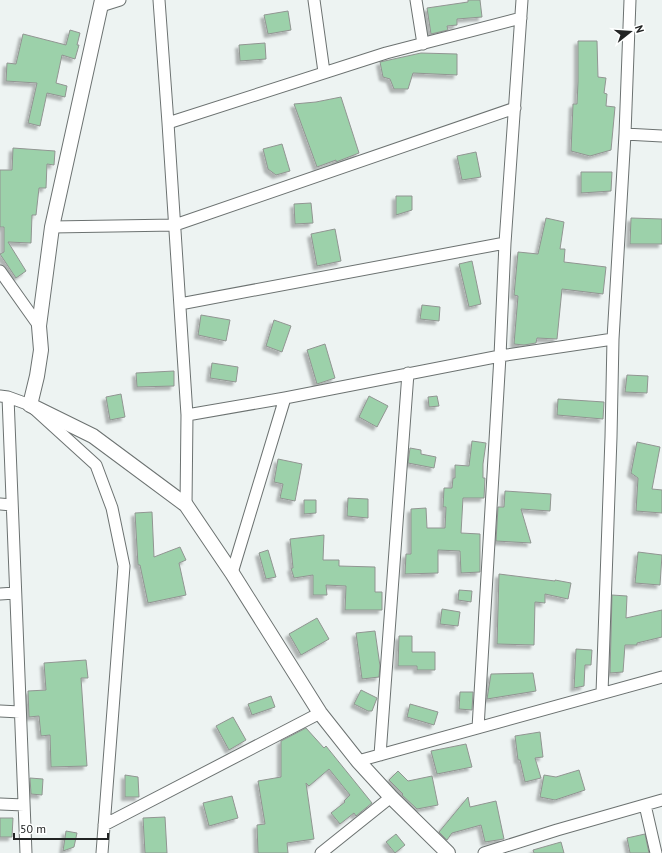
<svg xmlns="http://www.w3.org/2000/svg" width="662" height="853" viewBox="0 0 662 853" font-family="'PT Sans',sans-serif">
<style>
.building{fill:#9cd1aa;stroke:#919592;filter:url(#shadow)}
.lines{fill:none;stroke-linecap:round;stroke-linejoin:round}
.minor-casing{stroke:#6c7271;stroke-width:13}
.tertiary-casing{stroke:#6c7271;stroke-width:16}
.minor{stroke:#fff;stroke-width:11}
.tertiary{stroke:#fff;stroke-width:14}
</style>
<defs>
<filter id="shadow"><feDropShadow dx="-3.5" dy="3.5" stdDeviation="1" flood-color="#0004"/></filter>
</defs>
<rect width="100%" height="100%" fill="#edf3f2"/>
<path class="building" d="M 468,0 L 480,0 L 482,17 L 457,19 L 457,25 L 447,26 L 448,30 L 431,34 L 427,8 L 468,2 Z
M 288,11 L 291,30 L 268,34 L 264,15 Z
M 70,30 L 80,33 L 77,45 L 79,45 L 75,59 L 62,55 L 56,83 L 67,86 L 65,97 L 47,93 L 40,126 L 28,123 L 37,83 L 6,81 L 7,63 L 16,64 L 23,34 L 66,45 Z
M 578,41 L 597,41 L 598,77 L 606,78 L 604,93 L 607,94 L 606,106 L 615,107 L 611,150 L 590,156 L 571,151 L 573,104 L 577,104 L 578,82 Z
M 265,43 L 266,59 L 240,61 L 239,45 Z
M 421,53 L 457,54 L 457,75 L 413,73 L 408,89 L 394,89 L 390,79 L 383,77 L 380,62 Z
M 341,97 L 359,153 L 336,162 L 336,160 L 317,167 L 294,104 L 316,102 Z
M 282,144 L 290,171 L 276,175 L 268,169 L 263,149 Z
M 13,148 L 55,151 L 54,165 L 47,164 L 46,188 L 39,188 L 36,215 L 32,215 L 31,243 L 8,242 L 26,271 L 16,278 L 0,254 L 4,252 L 4,227 L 0,227 L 0,170 L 12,170 Z
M 476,152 L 481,177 L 462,180 L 457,156 Z
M 581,172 L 612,172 L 611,191 L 581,193 Z
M 396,196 L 412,196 L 412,210 L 396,215 Z
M 311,203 L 313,223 L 295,224 L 294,204 Z
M 546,218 L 564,222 L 560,249 L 565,249 L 564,262 L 606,267 L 603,294 L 562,289 L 557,339 L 537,338 L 536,343 L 524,345 L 514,344 L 518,296 L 514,295 L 518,252 L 538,254 Z
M 631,218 L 662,219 L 662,244 L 630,244 Z
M 335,229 L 341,261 L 317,266 L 311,234 Z
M 472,261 L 481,304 L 469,307 L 459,264 Z
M 422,305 L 440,307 L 439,321 L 420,319 Z
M 201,315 L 230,320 L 226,341 L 198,335 Z
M 274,320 L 291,326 L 282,352 L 266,346 Z
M 325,344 L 335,378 L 317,384 L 307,350 Z
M 212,363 L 238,367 L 236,382 L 210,378 Z
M 174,371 L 174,386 L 137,387 L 136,373 Z
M 627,375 L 648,376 L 647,393 L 625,392 Z
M 121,394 L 125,417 L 110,420 L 106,397 Z
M 369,396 L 388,406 L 377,427 L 359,417 Z
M 437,396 L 439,406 L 429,407 L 428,397 Z
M 558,399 L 604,402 L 603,419 L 557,415 Z
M 472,441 L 486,443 L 483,464 L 483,478 L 485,478 L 484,498 L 463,498 L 461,533 L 480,534 L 480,572 L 461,573 L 460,551 L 438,550 L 438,573 L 405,574 L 406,554 L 411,554 L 411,509 L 426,508 L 427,528 L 445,528 L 446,507 L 443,507 L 444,488 L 452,488 L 453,478 L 455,478 L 455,465 L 469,466 Z
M 637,442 L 660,447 L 652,489 L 662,490 L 662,513 L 636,511 L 638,478 L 631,473 Z
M 410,448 L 421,450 L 421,454 L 436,457 L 434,468 L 408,463 Z
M 278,459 L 302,464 L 295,501 L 280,498 L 283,484 L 274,482 Z
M 505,491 L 551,494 L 550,511 L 521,509 L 531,543 L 496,541 L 498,507 L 504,507 Z
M 348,498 L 368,499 L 368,518 L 347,516 Z
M 304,500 L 316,500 L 316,513 L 304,514 Z
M 152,512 L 154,557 L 180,547 L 186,560 L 179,563 L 186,595 L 148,603 L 140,565 L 138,565 L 135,513 Z
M 324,535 L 323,560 L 339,560 L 339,566 L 375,567 L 375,592 L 382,592 L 382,610 L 345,610 L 346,586 L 326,585 L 327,595 L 313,595 L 313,575 L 294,578 L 291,568 L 293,568 L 290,539 Z
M 268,550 L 276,577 L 266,579 L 259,553 Z
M 638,552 L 662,555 L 660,585 L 635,583 Z
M 499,574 L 555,581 L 555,580 L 571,583 L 568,599 L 545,594 L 545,603 L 535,602 L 534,645 L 497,644 Z
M 459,590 L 472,591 L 471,602 L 458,600 Z
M 612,595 L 627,596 L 626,618 L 662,610 L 662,637 L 637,643 L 637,645 L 625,645 L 623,672 L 610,673 Z
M 442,609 L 460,612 L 458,626 L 440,624 Z
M 317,618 L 329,639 L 301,655 L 289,634 Z
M 375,631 L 380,666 L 379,677 L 362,679 L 356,633 Z
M 399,636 L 412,636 L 412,652 L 435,652 L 435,670 L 417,670 L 417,666 L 398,666 Z
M 576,649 L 592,650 L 591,665 L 585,665 L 584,686 L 574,688 Z
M 86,660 L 88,678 L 81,678 L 87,766 L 51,767 L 50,735 L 41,736 L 39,716 L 29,717 L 28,691 L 46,690 L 44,663 Z
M 533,673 L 536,691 L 487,699 L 491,674 Z
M 361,690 L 377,698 L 372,711 L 368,711 L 354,704 Z
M 460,692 L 473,692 L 472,710 L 459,709 Z
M 271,696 L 275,707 L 252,715 L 248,704 Z
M 410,704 L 438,712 L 434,725 L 407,717 Z
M 233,717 L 246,740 L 229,750 L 216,726 Z
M 306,728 L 324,748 L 326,746 L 372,803 L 356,816 L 354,813 L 340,824 L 331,813 L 345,802 L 344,801 L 350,795 L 329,769 L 309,786 L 306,783 L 314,839 L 287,843 L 288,853 L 258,853 L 257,825 L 265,824 L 258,781 L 281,777 L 281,741 Z
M 540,732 L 543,757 L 535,758 L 541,778 L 525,782 L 520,760 L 518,760 L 515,736 Z
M 466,744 L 472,767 L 437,774 L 431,751 Z
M 579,770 L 585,790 L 555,800 L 540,797 L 544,775 L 556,777 Z
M 398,771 L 408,781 L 432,776 L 438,805 L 417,809 L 402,795 L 403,794 L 389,780 Z
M 125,775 L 138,777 L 139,797 L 125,797 Z
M 30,778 L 43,779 L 42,795 L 31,794 Z
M 232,796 L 238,818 L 209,826 L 203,803 Z
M 468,797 L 470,807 L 496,801 L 504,839 L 485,842 L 481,825 L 452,833 L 447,840 L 439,832 Z
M 165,817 L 167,853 L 145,853 L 143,818 Z
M 0,818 L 13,818 L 12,837 L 0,837 Z
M 66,831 L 77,833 L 74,847 L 63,851 Z
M 396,834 L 405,845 L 395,853 L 386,842 Z
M 645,834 L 649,853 L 630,853 L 627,838 Z
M 561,842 L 564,853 L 534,853 L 533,850 Z"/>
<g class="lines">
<g class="minor-casing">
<path id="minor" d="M 159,0 L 168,123 L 187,415 L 186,505
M 314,0 L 324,72
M 416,0 L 423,44
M 101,6 L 120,0
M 168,123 L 386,53 L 521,18
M 625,134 L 662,136
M 52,227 L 175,225 L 515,108
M 0,271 L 39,326
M 180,304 L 505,243
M 0,396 L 8,397 L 30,405 L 96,465 L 112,508 L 124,566 L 102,853
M 8,397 L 26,853
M 187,415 L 285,398 L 500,356 L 613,339
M 0,504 L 12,505
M 232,573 L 285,398
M 0,594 L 15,593
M 602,693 L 611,437 L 613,339 L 625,134 L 630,0
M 0,711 L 20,712
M 478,728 L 500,356 L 505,243 L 522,0
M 380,755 L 408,373
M 358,761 L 662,677
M 0,804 L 24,805
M 645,805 L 656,853
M 104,825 L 320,713
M 321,853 L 391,797
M 484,853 L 557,830 L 662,800"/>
</g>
<g class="tertiary-casing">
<path id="tertiary" d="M 102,0 L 52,227 L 39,326 L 41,350 L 37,376 L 30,405 L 93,436 L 186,505 L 232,573 L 320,713 L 358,761 L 391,797 L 448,853"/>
</g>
<use href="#minor" class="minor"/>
<use href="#tertiary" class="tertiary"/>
</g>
<g transform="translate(630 32) rotate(73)" stroke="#feffff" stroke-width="3" paint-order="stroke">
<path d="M0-3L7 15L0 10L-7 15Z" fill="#222424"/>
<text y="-6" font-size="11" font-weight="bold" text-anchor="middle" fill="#222424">N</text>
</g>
<path d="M14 833v6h94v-6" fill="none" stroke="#222424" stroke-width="2"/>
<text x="20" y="833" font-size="12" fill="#222424" stroke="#feffff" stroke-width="3" paint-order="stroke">50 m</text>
</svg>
